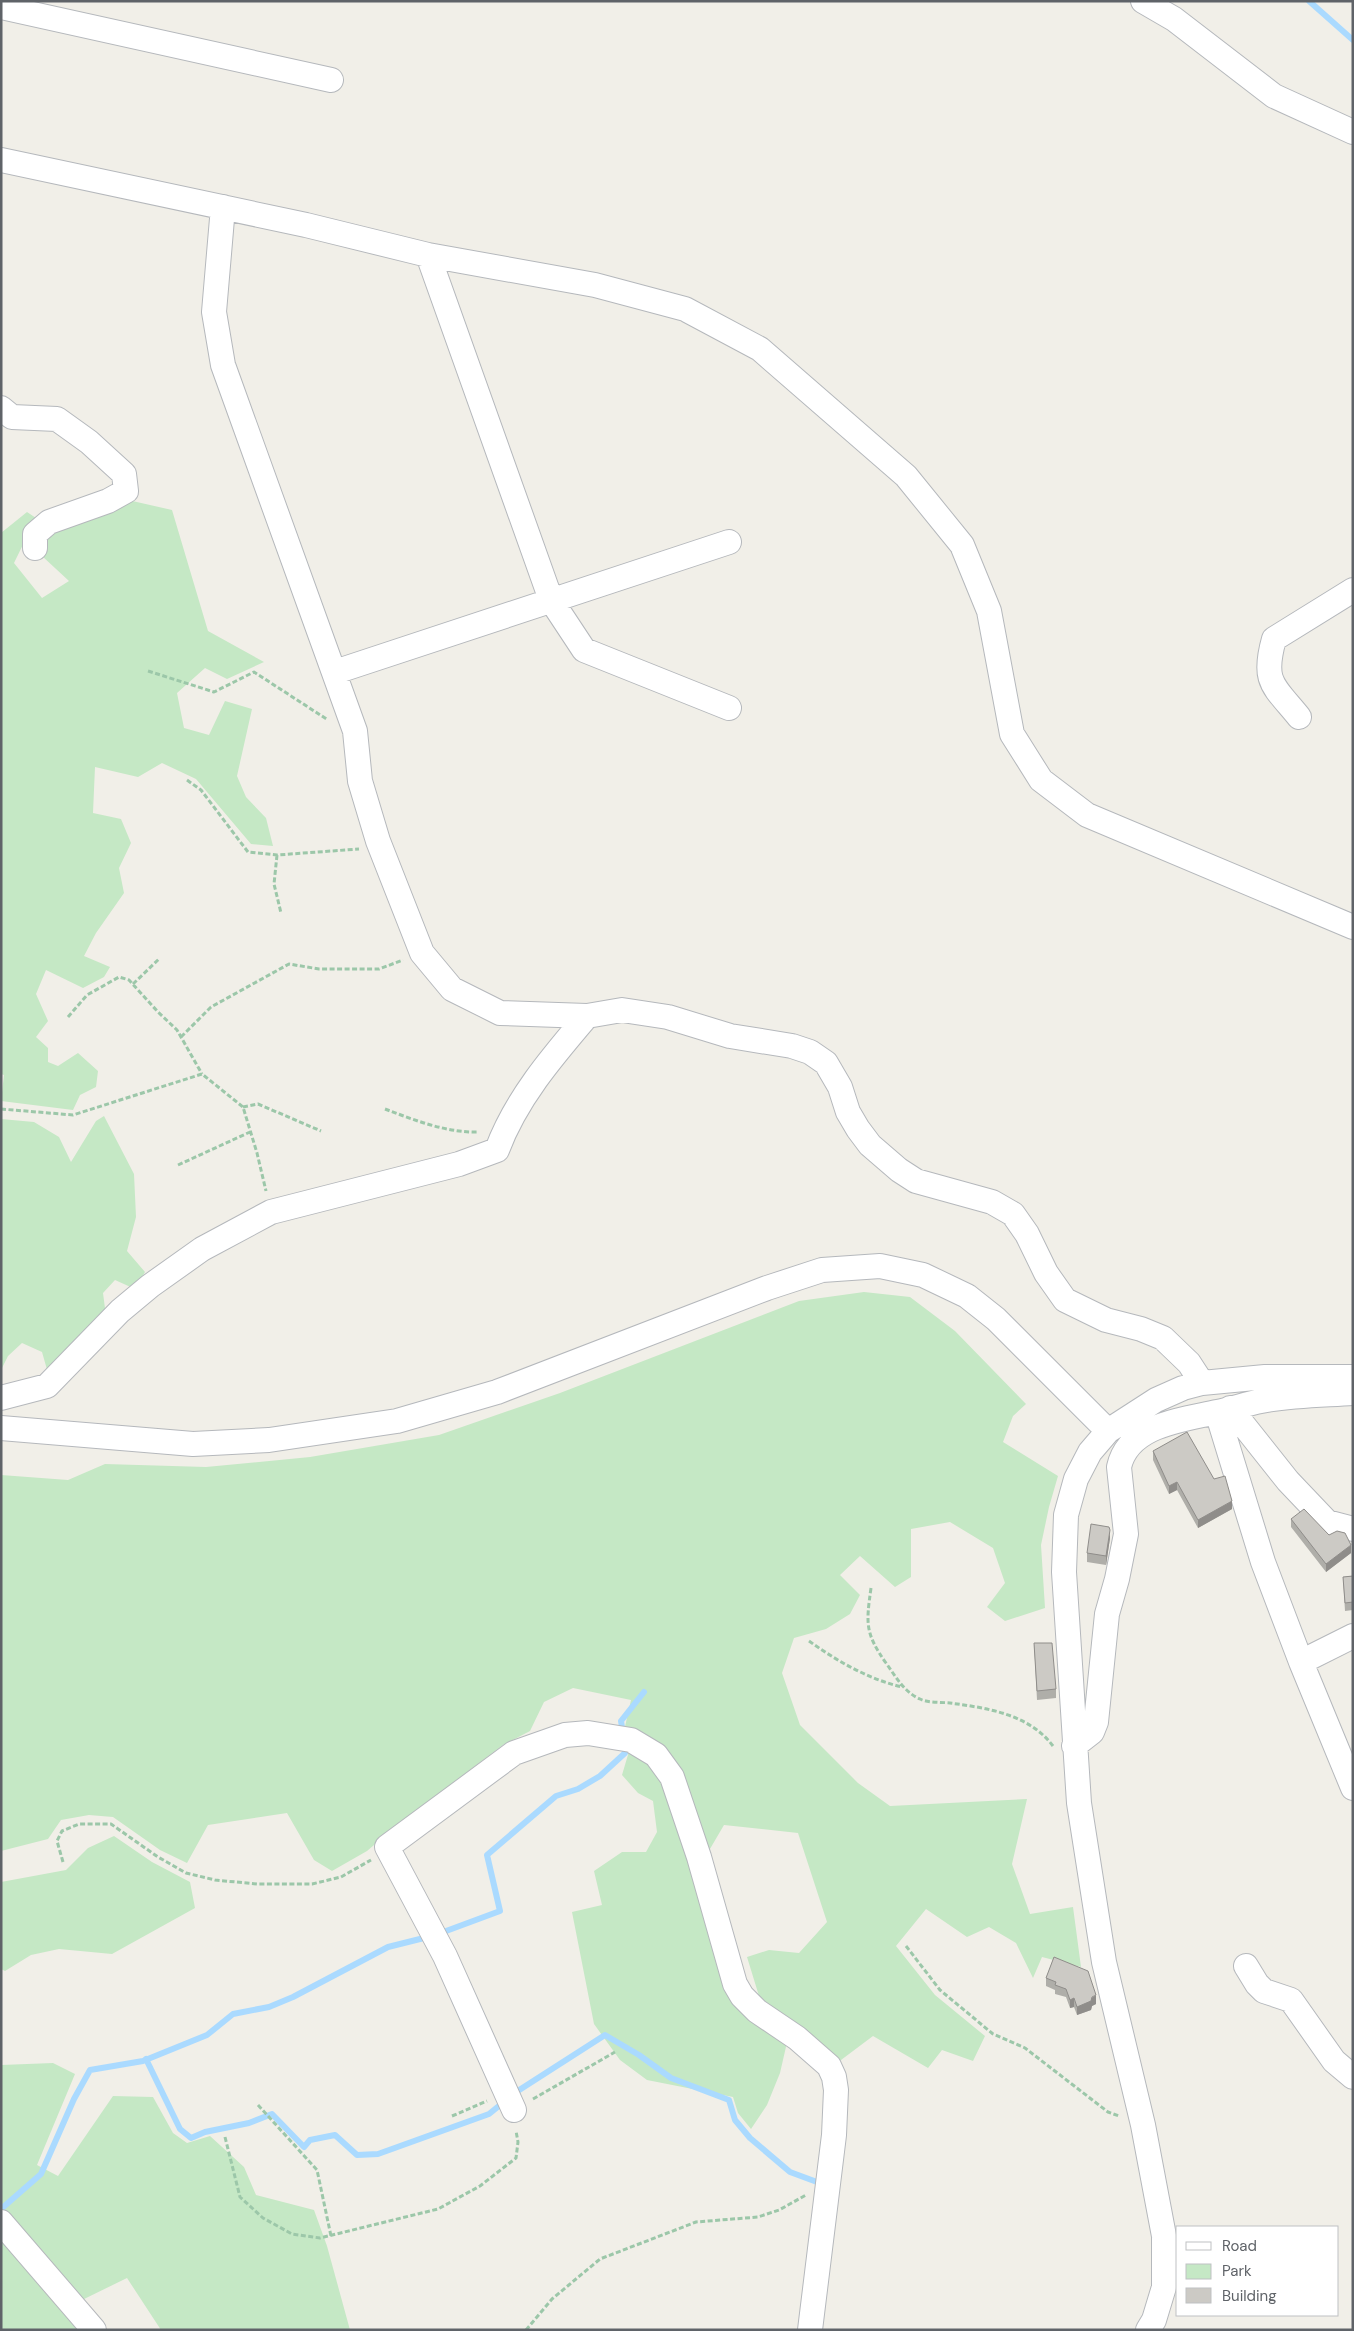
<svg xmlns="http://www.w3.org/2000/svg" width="1354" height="2331" viewBox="0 0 1354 2331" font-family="'DM Sans',sans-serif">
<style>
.green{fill:#c5e8c5}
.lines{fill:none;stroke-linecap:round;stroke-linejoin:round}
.stream{stroke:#aadaff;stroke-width:6}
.minor-casing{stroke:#b5b8bc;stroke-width:26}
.path{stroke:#9cc7a9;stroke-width:3;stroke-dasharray:5 2.5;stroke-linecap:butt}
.minor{stroke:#fff;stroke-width:24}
.wall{fill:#afaea9}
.shaded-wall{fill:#8f8d8a}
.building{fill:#cccac5;stroke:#8f8d8a}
</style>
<rect width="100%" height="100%" fill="#f1efe8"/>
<path class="green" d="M 128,500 L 172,510 L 208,631 L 264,662 L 227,679 L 205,668 L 177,693 L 184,728 L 209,735 L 225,701 L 252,709 L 237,776 L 246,797 L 266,818 L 273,846 L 251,844 L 196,779 L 162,763 L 138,777 L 95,767 L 93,813 L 121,819 L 131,843 L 119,868 L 124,893 L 96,933 L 84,956 L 110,967 L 104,977 L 83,988 L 46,970 L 36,994 L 48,1021 L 36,1037 L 48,1048 L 48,1062 L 58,1066 L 78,1053 L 98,1071 L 96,1087 L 80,1095 L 73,1110 L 1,1101 L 4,1075 L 1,1074 L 1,533 L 27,512 L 36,518 L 14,563 L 42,598 L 69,581 L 42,556 L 43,539 L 53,527 Z
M 104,1116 L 134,1174 L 136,1217 L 127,1251 L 145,1272 L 135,1289 L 115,1280 L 103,1293 L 106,1316 L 48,1373 L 42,1352 L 22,1343 L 8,1356 L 1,1370 L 1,1119 L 34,1122 L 59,1137 L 71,1162 L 96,1121 Z
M 864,1292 L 910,1297 L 955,1331 L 1026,1404 L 1013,1416 L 1003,1442 L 1058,1476 L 1049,1507 L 1041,1545 L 1045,1608 L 1005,1621 L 987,1607 L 1005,1583 L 993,1548 L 950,1522 L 911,1529 L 911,1577 L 895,1587 L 860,1556 L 840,1575 L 860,1595 L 850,1614 L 826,1629 L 794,1638 L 782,1673 L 800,1725 L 858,1783 L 890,1806 L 1027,1799 L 1012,1864 L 1030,1914 L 1073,1907 L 1081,1967 L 1042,1957 L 1033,1978 L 1016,1943 L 989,1927 L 967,1937 L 926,1909 L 896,1946 L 935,1995 L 985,2036 L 973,2061 L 942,2050 L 928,2068 L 873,2036 L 837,2063 L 759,1996 L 747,1957 L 769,1950 L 799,1953 L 827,1922 L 798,1833 L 724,1825 L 707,1854 L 672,1763 L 624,1731 L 631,1700 L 573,1688 L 544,1702 L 530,1731 L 503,1745 L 401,1822 L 367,1851 L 332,1871 L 314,1860 L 287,1813 L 208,1825 L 187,1863 L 160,1850 L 113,1817 L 89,1815 L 61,1820 L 48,1839 L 1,1851 L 1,1475 L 68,1480 L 105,1464 L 206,1467 L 310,1457 L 439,1435 L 560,1393 L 799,1301 Z
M 630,1748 L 654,1760 L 721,1952 L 788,2038 L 780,2073 L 767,2105 L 751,2129 L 738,2113 L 733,2097 L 647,2080 L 620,2060 L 594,2024 L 572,1912 L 602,1905 L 594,1871 L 622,1852 L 646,1852 L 657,1832 L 653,1801 L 638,1793 L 622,1775 Z
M 114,1836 L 152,1862 L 190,1882 L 195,1908 L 112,1954 L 59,1949 L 31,1955 L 5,1971 L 1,1969 L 1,1882 L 66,1870 L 88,1848 Z
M 53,2063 L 75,2074 L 37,2165 L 58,2176 L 113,2096 L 153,2097 L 173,2133 L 187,2143 L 210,2136 L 244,2167 L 256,2195 L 314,2210 L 327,2246 L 350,2330 L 161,2330 L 127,2278 L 80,2301 L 1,2210 L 1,2065 Z
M 1,2234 L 82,2330 L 1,2330 Z"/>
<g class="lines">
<path class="stream" d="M 1309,1 L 1353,40
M 623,1733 L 621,1721 L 644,1692
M 438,1934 L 500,1911 L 487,1855 L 556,1796 L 578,1789 L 600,1776 L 625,1753 L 624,1743
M 146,2059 L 180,2129 L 191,2138 L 205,2132 L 249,2123 L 272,2114 L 304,2147 L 310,2140 L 335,2135 L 357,2155 L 378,2154 L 489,2114 L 505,2101
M 513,2094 L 605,2035 L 639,2055 L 671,2078 L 729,2100 L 735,2120 L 750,2138 L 790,2172 L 817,2182
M 1,2209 L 41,2174 L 74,2099 L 90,2070 L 143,2061 L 207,2035 L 233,2014 L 269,2007 L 293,1997 L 388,1947 L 428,1937"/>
<g class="minor-casing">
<path id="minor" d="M 1143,1 L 1174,19 L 1274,96 L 1353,132
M 1,7 L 331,80
M 1,160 L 306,225 L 428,255 L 595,285 L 685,309 L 760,349 L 906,476 L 962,545 L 989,611 L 1012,734 L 1041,780 L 1087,815 L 1353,927
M 223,207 L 214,312 L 223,365 L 355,731 L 360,781 L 378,841 L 422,953 L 452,989 L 500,1013 L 587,1016 L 622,1010 L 668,1017 L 730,1036 L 792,1046 L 810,1052 L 826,1063 L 840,1087 L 848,1112 L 858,1129 L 870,1145 L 899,1170 L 916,1181 L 992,1202 L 1013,1214 L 1027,1234 L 1046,1273 L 1065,1300 L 1106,1320 L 1141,1329 L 1163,1338 L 1189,1363 L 1202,1383
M 428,255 L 551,600 L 584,650 L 729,708
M 1,408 L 12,417 L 57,419 L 89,442 L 124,474 L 126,491 L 108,501 L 49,522 L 35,534 L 35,548
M 335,672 L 729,542
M 1299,717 C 1273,685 1262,682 1274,639 L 1353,590
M 1,1398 L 47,1386 L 120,1311 L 150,1286 L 202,1249 L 271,1212 L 459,1164 L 497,1150 C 516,1099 552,1057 587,1016
M 1230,1408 L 1288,1481 L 1327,1522 L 1353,1529
M 1217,1412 L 1263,1562 L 1301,1662 L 1353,1788
M 1,1428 L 193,1444 L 269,1440 L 397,1421 L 497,1392 L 767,1288 L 822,1270 L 880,1266 L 923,1275 L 967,1296 L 996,1319 L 1108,1431
M 1301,1662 L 1353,1636
M 1074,1746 L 1092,1732 L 1096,1722 L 1107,1614 L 1117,1579 L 1126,1534 L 1119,1467 C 1128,1425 1182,1420 1217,1412 C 1232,1409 1246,1404 1261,1401 C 1291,1395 1323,1395 1353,1393
M 1246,1966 L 1257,1984 L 1264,1991 L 1291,2000 L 1334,2061 L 1353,2077
M 514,2110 L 445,1956 L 387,1847 L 514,1753 L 565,1735 L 588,1733 L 631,1740 L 656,1755 L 672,1777 L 699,1857 L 735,1984 L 742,1996 L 757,2011 L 797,2038 L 829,2066 L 834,2077 L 836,2090 L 834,2135 L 810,2330
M 1,2222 L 94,2330
M 1148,2330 L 1154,2320 L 1164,2287 L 1164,2236 L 1143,2125 L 1104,1962 L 1079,1803 L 1064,1572 L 1066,1515 L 1076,1479 L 1090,1452 L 1108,1431 L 1156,1400 L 1183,1388 L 1202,1383 L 1265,1377 L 1353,1377"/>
</g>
<path class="path" d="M 148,671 L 214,692 L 254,672 L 328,720
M 187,780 L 201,790 L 248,852 L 277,855 L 359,849
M 277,855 L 274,884 L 281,913
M 133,984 L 160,958
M 68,1017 L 87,995 L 119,977 L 129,980 L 158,1012 L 177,1030 L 202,1074
M 181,1037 L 211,1007 L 289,964 L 319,969 L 379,969 L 403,960
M 243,1107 L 258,1104 L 321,1131
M 1,1109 L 73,1115 L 202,1074 L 243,1107 L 257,1153 L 266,1191
M 385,1109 C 414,1120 447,1133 478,1132
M 178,1165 L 250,1132
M 871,1588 C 866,1624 865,1633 886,1663 C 896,1677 904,1692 920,1699 C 928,1703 941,1702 950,1703 C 987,1708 1029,1714 1053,1746
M 809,1641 C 837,1661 868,1679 902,1687
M 63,1862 L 57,1841 L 62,1831 L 79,1824 L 111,1824 L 158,1857 L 186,1873 L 215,1880 L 257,1884 L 312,1884 L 341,1877 L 371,1860
M 906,1946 L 940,1990 L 993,2034 L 1025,2048 L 1108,2112 L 1119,2116
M 533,2099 L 615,2052
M 258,2105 L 317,2170 L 331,2236
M 452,2116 L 487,2101
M 225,2137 L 240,2197 L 263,2218 L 292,2234 L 320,2238 L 438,2209 L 480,2186 L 516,2158 L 518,2142 L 516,2131
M 526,2330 L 552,2299 L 600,2259 L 696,2222 L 758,2217 L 779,2210 L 806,2195"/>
<use href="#minor" class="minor"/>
</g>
<path class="wall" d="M 1153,1451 L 1232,1509 L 1198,1528 L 1177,1490 L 1169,1494 L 1153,1460 Z
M 1291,1519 L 1329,1535 L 1351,1553 L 1326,1572 L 1291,1527 Z
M 1110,1538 L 1106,1565 L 1087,1562 L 1087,1553 Z
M 1353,1576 L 1353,1610 L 1345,1611 L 1343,1577 Z
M 1034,1643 L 1056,1689 L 1056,1698 L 1037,1700 Z
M 1054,1957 L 1096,2004 L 1092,2006 L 1091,2010 L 1077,2015 L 1074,2007 L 1070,2008 L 1066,1997 L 1055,1994 L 1055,1990 L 1046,1986 L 1046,1978 Z"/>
<path class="shaded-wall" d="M 1177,1482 L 1177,1490 L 1169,1494 L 1169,1486 Z
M 1232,1501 L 1232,1509 L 1198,1528 L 1198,1520 Z
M 1110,1530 L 1110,1538 L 1106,1565 L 1106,1556 Z
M 1351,1545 L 1351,1553 L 1326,1572 L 1326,1564 Z
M 1096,1995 L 1096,2004 L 1092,2006 L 1091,2010 L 1077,2015 L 1077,2007 Z
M 1074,1998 L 1074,2007 L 1070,2008 L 1070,2000 Z"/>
<path class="building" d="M 1187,1432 L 1214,1479 L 1225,1476 L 1232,1501 L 1198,1520 L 1177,1482 L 1169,1486 L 1153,1451 Z
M 1304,1509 L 1329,1535 L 1337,1531 L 1345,1533 L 1351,1545 L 1326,1564 L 1291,1519 Z
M 1091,1524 L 1109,1527 L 1110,1530 L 1106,1556 L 1087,1553 Z
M 1353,1576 L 1353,1602 L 1345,1603 L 1343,1577 Z
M 1034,1643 L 1052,1643 L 1056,1689 L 1037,1691 Z
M 1054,1957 L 1088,1971 L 1096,1995 L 1092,1997 L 1091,2001 L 1077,2007 L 1074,1998 L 1070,2000 L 1066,1989 L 1055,1985 L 1056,1982 L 1046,1978 Z"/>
<rect width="1354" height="2331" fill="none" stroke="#5f6368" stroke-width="5"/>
<rect x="1176" y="2226" width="162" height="90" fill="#ffffff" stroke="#bfc1c3"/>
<rect x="1186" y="2242" width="25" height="8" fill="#ffffff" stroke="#bfc1c3"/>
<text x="1222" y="2251" font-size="15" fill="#5f6368">Road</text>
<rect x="1186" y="2264" width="25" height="15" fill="#c5e8c5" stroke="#bfc1c3"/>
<text x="1222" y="2276" font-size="15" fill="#5f6368">Park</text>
<rect x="1186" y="2288" width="25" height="15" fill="#cccac5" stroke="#bfc1c3"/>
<text x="1222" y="2301" font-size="15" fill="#5f6368">Building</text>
</svg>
